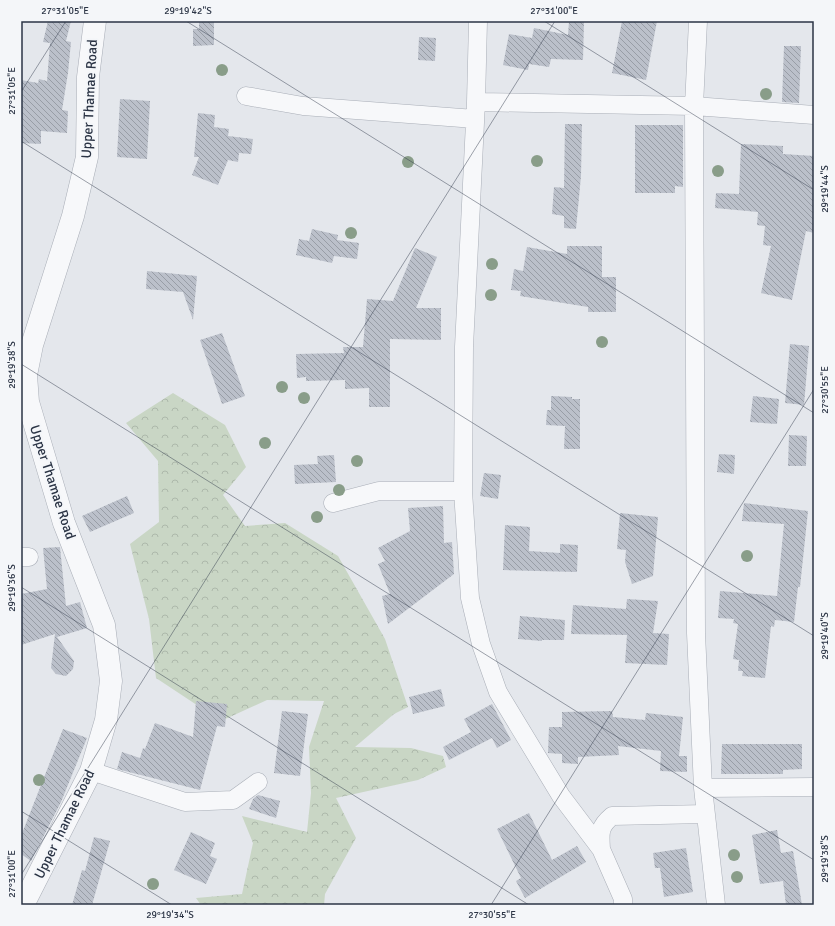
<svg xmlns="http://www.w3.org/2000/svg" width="835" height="926" viewBox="0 0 835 926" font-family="Signika,sans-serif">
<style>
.forest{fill:url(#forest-crowns)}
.building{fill:url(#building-back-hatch)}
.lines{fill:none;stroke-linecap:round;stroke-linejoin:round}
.minor-casing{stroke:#a9aeb7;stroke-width:19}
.tertiary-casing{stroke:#a9aeb7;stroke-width:23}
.minor{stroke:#f7f8fa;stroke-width:18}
.tertiary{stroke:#f7f8fa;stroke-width:22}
.tree{fill:#899d89}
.ticks{fill:none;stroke:#2b3445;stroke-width:1;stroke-opacity:0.45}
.labels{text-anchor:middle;stroke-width:4;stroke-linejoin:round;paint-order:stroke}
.street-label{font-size:14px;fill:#2b3445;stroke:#f4f6f9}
.neatline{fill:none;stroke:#2b3445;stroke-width:1.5}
.ticks-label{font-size:10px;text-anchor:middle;fill:#2b3445}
</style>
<defs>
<pattern id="forest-crowns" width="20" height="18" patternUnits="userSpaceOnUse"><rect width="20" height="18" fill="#c9d6c5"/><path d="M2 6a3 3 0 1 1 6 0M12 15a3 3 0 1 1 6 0" fill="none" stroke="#adb8ab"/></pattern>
<pattern id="building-back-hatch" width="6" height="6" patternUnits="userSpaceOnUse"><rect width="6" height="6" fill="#bbc0ca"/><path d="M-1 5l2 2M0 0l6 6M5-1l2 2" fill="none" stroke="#989da6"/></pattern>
</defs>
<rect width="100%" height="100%" fill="#e4e7ec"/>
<path class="forest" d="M 173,393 L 225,425 L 246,467 L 223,495 L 245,526 L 285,523 L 338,556 L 385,639 L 408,707 L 394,714 L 355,747 L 411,748 L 443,756 L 446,767 L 418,780 L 336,798 L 356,838 L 325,894 L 324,905 L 201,905 L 196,898 L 242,894 L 253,843 L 242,816 L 307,832 L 311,793 L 309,747 L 324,701 L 267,700 L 221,721 L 156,678 L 149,619 L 130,544 L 159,522 L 158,461 L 126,423 Z"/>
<path class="building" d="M 48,21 L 71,21 L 66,41 L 71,42 L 68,73 L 62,110 L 68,111 L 67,133 L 41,131 L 41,144 L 21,143 L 21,80 L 38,83 L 39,79 L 47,81 L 50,43 L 43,42 Z
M 199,21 L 214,21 L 214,45 L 193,46 L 193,29 L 199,29 Z
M 569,21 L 584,21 L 583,60 L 551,59 L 549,67 L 529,64 L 528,70 L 503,65 L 509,34 L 532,38 L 534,28 L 568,35 Z
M 622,21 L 657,21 L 646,80 L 612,73 Z
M 419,37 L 436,38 L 435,61 L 418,60 Z
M 784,46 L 801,46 L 799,103 L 782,102 Z
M 120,99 L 150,101 L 147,159 L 117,157 Z
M 198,113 L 215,115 L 214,127 L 229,129 L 228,136 L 253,139 L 251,154 L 239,153 L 238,162 L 228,160 L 218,185 L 192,175 L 199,157 L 194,157 Z
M 565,124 L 582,124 L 581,176 L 576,229 L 564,228 L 564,216 L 552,214 L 554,187 L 564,188 Z
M 635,125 L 683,125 L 683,187 L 675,186 L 675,193 L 635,193 Z
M 741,144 L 783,146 L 783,154 L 814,156 L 814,233 L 806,231 L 792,300 L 761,293 L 771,246 L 763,245 L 765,226 L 757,225 L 758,212 L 715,208 L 716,193 L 739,194 Z
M 312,229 L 338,235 L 337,240 L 359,243 L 357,259 L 334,256 L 332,263 L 296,255 L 299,239 L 309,241 Z
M 567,246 L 602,246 L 602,277 L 616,277 L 616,312 L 588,312 L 588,307 L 520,296 L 521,291 L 511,290 L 514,269 L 523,271 L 527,247 L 567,254 Z
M 415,248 L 437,257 L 416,308 L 441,308 L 441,340 L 390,339 L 390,407 L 369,407 L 369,388 L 345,389 L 345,380 L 306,381 L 306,377 L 297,378 L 296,354 L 344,353 L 343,347 L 363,347 L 367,299 L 393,301 Z
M 147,271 L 197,276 L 193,320 L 183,292 L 146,289 Z
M 222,333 L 245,396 L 222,404 L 200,340 Z
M 790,344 L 809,346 L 804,405 L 785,403 Z
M 551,396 L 572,397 L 572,399 L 580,399 L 580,449 L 564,449 L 565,426 L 546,425 L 547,410 L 551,410 Z
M 753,396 L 779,399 L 777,424 L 750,422 Z
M 789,435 L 807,436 L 806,466 L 788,466 Z
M 719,454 L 735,455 L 734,474 L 717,472 Z
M 334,455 L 336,482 L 295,484 L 294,465 L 318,464 L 317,456 Z
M 484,473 L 501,475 L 498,499 L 480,496 Z
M 127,496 L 134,513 L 90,532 L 82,516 Z
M 744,503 L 808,511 L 800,587 L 798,587 L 794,622 L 775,620 L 774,627 L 771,626 L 765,678 L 742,676 L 743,671 L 738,671 L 739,660 L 733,659 L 738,624 L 733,623 L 734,619 L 718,618 L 720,591 L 777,596 L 784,524 L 742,521 Z
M 443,506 L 444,543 L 452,542 L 454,574 L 388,624 L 382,596 L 390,594 L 378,564 L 385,561 L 378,548 L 410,531 L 408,508 Z
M 620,513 L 658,517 L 653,576 L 632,584 L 625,562 L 626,550 L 617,549 Z
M 505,525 L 530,527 L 529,551 L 560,553 L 560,544 L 578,545 L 577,572 L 503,570 Z
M 60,547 L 66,606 L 80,602 L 87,628 L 57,637 L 74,661 L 73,669 L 66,676 L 56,674 L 51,668 L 55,634 L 21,645 L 21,594 L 47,589 L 43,548 Z
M 627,599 L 658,601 L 653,633 L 669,634 L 667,665 L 625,663 L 627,635 L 571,634 L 573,605 L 626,609 Z
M 520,616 L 565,620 L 564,640 L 542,640 L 542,641 L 518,639 Z
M 441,689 L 445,706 L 413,714 L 409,697 Z
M 196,701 L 227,704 L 225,727 L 217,726 L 200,790 L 117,769 L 122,752 L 140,758 L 143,748 L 145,749 L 155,723 L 193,737 Z
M 492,704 L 511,740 L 497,748 L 492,738 L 449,760 L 443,747 L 471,732 L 464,719 Z
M 282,711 L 308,714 L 300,776 L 274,773 Z
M 612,711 L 613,717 L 645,720 L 646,713 L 683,717 L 679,756 L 687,756 L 687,772 L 660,771 L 661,751 L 618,746 L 619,755 L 578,757 L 578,764 L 562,763 L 562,754 L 548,753 L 549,727 L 562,727 L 562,712 Z
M 63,729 L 87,738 L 61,802 L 31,861 L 21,854 L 21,836 Z
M 722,744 L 802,744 L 802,769 L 783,770 L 783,774 L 721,774 Z
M 258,795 L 280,801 L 276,818 L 249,809 L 253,799 Z
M 529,813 L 552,860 L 577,846 L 586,862 L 525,898 L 516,881 L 521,878 L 497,829 Z
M 777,830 L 781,853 L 793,851 L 802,905 L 786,905 L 783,881 L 760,884 L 752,835 Z
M 191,832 L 215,843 L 210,856 L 217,859 L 206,884 L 174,870 Z
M 94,837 L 110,841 L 92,905 L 72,905 L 82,870 L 85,871 Z
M 686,848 L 693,892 L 664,897 L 660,868 L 655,868 L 653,853 Z"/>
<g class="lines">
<g class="minor-casing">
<path id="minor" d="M 478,21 L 476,102 L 464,347 L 463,491 L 470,598 L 481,644 L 498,692 L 561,796 L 601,849 L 623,899 L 623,905
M 698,21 L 694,106 L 696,633 L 703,788 L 716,905
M 246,96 L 303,106 L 475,119
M 476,102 L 694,106 L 814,115
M 333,503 L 379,491 L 463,491
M 21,557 L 29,557
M 91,771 L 185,802 L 233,800 L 258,782
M 703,788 L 814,787
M 601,849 C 600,832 599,827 612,816 L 706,814"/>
</g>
<g class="tertiary-casing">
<path id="tertiary" d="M 23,905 L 91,771 L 106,720 L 111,681 L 104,625 L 64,523 L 28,402 L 26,375 L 32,345 L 73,216 L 87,157 L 88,77 L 95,21"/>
</g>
<use href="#minor" class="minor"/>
<use href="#tertiary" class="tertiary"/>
</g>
<g class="tree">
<circle cx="222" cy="70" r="6"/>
<circle cx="766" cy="94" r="6"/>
<circle cx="537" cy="161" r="6"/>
<circle cx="408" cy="162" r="6"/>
<circle cx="718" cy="171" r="6"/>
<circle cx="351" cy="233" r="6"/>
<circle cx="492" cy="264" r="6"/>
<circle cx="491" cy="295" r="6"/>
<circle cx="602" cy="342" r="6"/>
<circle cx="282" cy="387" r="6"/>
<circle cx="304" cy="398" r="6"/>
<circle cx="265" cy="443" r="6"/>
<circle cx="357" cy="461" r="6"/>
<circle cx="339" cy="490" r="6"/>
<circle cx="317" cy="517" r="6"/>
<circle cx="747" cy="556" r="6"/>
<circle cx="39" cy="780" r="6"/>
<circle cx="734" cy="855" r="6"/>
<circle cx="737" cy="877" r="6"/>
<circle cx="153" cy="884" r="6"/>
</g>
<path class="ticks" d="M 186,21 L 814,413M 544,21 L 814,190M 21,92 L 66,21M 21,141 L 814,636M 21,364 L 814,860M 21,587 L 529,905M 21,811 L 172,905M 21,875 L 555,21M 491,905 L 814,389"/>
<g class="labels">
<g class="street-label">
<text transform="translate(89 99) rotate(-87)" y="5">Upper Thamae Road</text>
<text transform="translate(53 482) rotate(72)" y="5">Upper Thamae Road</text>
<text transform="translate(64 824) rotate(-64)" y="5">Upper Thamae Road</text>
</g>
</g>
<rect width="835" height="926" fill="none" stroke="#f4f6f9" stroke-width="44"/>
<rect x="22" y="22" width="791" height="882" class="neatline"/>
<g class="ticks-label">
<text x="65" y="14">27°31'05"E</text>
<text x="188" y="14">29°19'42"S</text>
<text x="554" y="14">27°31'00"E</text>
<text transform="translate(11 91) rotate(-90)" y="4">27°31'05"E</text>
<text transform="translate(824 189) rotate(-90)" y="4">29°19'44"S</text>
<text transform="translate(11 365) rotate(-90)" y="4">29°19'38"S</text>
<text transform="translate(824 390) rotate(-90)" y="4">27°30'55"E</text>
<text transform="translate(11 588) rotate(-90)" y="4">29°19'36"S</text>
<text transform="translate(824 636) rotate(-90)" y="4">29°19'40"S</text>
<text transform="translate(824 859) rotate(-90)" y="4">29°19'38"S</text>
<text transform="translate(11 874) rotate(-90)" y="4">27°31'00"E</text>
<text x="170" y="918">29°19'34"S</text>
<text x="492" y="918">27°30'55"E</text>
</g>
</svg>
